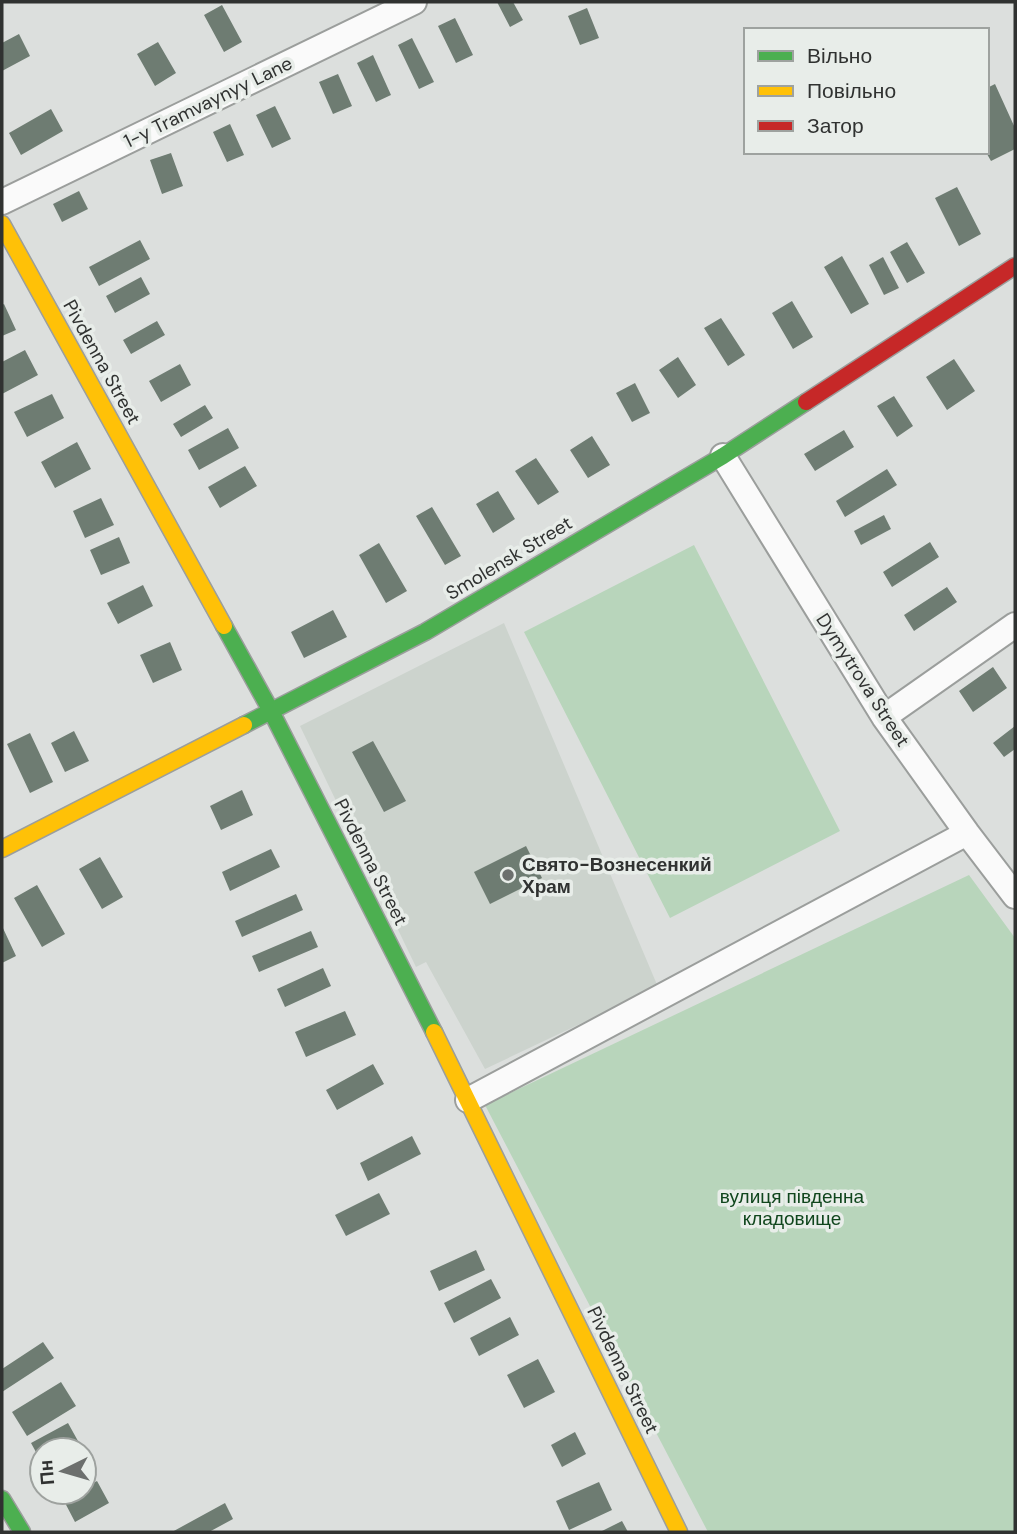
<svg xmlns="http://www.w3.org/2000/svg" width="1017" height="1534" font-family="'DM Sans',sans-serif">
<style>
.built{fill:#ccd3cd}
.green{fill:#b8d5bb}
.building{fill:#6e7c72}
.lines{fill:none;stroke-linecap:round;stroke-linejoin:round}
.street-casing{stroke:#9b9e9c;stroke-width:28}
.fast-casing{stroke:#9b9e9c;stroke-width:19}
.slow-casing{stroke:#9b9e9c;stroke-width:19}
.jam-casing{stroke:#9b9e9c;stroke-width:19}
.street{stroke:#fafafa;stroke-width:24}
.fast{stroke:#4caf50;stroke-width:16}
.slow{stroke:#ffc107;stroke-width:16}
.jam{stroke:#c62828;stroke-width:16}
.poi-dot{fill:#6c6f6d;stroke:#e8ede9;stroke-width:2.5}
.labels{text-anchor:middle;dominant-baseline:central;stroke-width:7;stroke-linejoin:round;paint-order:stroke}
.street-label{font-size:19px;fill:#303231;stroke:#e8ede9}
.poi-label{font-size:19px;font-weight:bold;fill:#303231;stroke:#e8ede9;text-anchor:start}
.park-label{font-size:19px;fill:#10461d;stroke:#e8ede9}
</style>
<rect width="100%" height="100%" fill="#dcdfdd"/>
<!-- built -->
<path class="built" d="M 504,623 L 658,987 L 485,1069 L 426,962 L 416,967 L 300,726 Z"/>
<!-- green -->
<path class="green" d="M 694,545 L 840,831 L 670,918 L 524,632 Z
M 969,875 L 1015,938 L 1015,1532 L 708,1532 L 485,1105 Z"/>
<!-- building -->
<path class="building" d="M 497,2 L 513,2 L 523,20 L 510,27 Z
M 222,5 L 242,42 L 224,52 L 204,15 Z
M 587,8 L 599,38 L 580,45 L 568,16 Z
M 455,18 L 473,55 L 456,63 L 438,26 Z
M 19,34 L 30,56 L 2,71 L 2,43 Z
M 412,38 L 434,82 L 419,89 L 398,45 Z
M 158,42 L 176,73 L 155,86 L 137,54 Z
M 373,55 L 391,95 L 376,102 L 357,63 Z
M 338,74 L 352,106 L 333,114 L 319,82 Z
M 995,84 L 1015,128 L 1015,149 L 991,161 L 987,154 L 987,88 Z
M 275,106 L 291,139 L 272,148 L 256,115 Z
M 51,109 L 63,131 L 21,155 L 9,133 Z
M 230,124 L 244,155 L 227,162 L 213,132 Z
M 171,153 L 183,186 L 162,194 L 150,160 Z
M 957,187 L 981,234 L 959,246 L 935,198 Z
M 79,191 L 88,209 L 62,222 L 53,204 Z
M 140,240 L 150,259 L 99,286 L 89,267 Z
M 907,242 L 925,273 L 907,283 L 890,252 Z
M 842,256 L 869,304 L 851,314 L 824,267 Z
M 883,257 L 899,288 L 884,295 L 869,265 Z
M 141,277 L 150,294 L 115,313 L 106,296 Z
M 792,301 L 813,337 L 793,349 L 772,313 Z
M 4,304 L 16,330 L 2,336 L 2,305 Z
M 721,318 L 745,355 L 728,366 L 704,328 Z
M 157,321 L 165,335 L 131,354 L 123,340 Z
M 25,350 L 38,375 L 2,394 L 2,362 Z
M 678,357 L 696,385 L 678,398 L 659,370 Z
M 954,359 L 975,391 L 947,410 L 926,377 Z
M 180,364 L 191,385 L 161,402 L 149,381 Z
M 635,383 L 650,413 L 632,422 L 616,393 Z
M 52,394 L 64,418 L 27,437 L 14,412 Z
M 894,396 L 913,426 L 897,437 L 877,406 Z
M 205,405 L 213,418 L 181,437 L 173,424 Z
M 228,428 L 239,448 L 199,470 L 188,450 Z
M 844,430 L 854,447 L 815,471 L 804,454 Z
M 592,436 L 610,465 L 588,478 L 570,450 Z
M 77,442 L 91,469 L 55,488 L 41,462 Z
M 536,458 L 559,492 L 538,505 L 515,471 Z
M 245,466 L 257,486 L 220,508 L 208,487 Z
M 887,469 L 897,485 L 845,517 L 836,501 Z
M 498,491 L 515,519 L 493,533 L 476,504 Z
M 101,498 L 114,525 L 85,538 L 73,511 Z
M 432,507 L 461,556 L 445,565 L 416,516 Z
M 884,515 L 891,529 L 861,545 L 854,531 Z
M 119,537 L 130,563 L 101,575 L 90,550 Z
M 930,542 L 939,557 L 892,587 L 883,572 Z
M 379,543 L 407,591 L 386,603 L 359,555 Z
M 143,585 L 153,606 L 118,624 L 107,603 Z
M 947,587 L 957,602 L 914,631 L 904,615 Z
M 333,610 L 347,637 L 304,658 L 291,632 Z
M 170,642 L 182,670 L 153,683 L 140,655 Z
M 993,667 L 1007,688 L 973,712 L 959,691 Z
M 1015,726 L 1015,749 L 1004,757 L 993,743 Z
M 74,731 L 89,761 L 65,772 L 51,743 Z
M 30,733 L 53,782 L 30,793 L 7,744 Z
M 373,741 L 406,801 L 384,812 L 352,752 Z
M 242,790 L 253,815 L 221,830 L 210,806 Z
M 526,846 L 542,878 L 490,904 L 474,872 Z
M 271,849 L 280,867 L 230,891 L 222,872 Z
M 100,857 L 123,897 L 102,909 L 79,869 Z
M 37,885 L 65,934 L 42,947 L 14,898 Z
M 296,894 L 303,910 L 242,937 L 235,921 Z
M 2,926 L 16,956 L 2,963 Z
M 311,931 L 318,947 L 259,972 L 252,956 Z
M 323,968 L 331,986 L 285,1007 L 277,989 Z
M 345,1011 L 356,1035 L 306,1057 L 295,1032 Z
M 373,1064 L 384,1084 L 337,1110 L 326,1090 Z
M 412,1136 L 421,1154 L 368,1181 L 360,1163 Z
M 379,1193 L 390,1214 L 346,1236 L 335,1215 Z
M 476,1250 L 485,1270 L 439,1291 L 430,1271 Z
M 491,1279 L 501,1298 L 454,1323 L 444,1303 Z
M 510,1317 L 519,1335 L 479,1356 L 470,1338 Z
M 43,1342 L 54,1358 L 2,1392 L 2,1369 Z
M 538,1359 L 555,1392 L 524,1408 L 507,1375 Z
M 61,1382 L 76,1406 L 27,1436 L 12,1412 Z
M 68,1423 L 78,1441 L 62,1450 L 42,1450 L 42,1463 L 31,1443 Z
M 575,1432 L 586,1454 L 562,1467 L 551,1445 Z
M 97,1481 L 109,1503 L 75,1522 L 63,1499 L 77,1492 L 84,1492 L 84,1488 Z
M 599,1482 L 612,1510 L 569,1530 L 556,1501 Z
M 225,1503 L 233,1519 L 209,1532 L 172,1532 Z
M 622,1521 L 628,1532 L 600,1532 Z"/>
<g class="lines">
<!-- street casing -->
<g class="street-casing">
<path id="street" d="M 2,202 L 414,2
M 723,456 L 884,717 L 967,833 L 1015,896
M 884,717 L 1015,625
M 468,1100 L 967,833"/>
</g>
<!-- fast casing -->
<g class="fast-casing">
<path id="fast" d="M 224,626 L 271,711 L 434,1032
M 244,725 L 425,632 L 723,456 L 806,402
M 2,1499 L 22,1532"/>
</g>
<!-- slow casing -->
<g class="slow-casing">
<path id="slow" d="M 2,224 L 224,626
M 2,849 L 244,725
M 434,1032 L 679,1532"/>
</g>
<!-- jam casing -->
<g class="jam-casing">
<path id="jam" d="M 806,402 L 1015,266"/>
</g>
<!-- street -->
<use href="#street" class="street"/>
<!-- fast -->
<use href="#fast" class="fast"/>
<!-- slow -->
<use href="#slow" class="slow"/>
<!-- jam -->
<use href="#jam" class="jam"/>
</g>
<!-- markers -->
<circle class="poi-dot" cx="508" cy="875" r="7"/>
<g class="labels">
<!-- street labels -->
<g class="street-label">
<text transform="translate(208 102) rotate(-26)">1-y Tramvaynyy Lane</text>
<text transform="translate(102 362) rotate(61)">Pivdenna Street</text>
<text transform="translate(509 558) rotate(-31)">Smolensk Street</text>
<text transform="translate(863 680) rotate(57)">Dymytrova Street</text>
<text transform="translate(371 862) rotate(63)">Pivdenna Street</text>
<text transform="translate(623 1370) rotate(64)">Pivdenna Street</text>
</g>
<!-- poi labels -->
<g class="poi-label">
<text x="522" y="864">Свято-Вознесенкий<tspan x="522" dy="22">Храм</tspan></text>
</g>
<!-- park labels -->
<g class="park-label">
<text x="792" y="1196">вулиця південна<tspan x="792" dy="22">кладовище</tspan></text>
</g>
</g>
<!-- border -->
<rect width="1017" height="1534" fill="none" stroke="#303231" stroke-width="7"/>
<!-- legend -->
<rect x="744" y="28" width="245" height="126" fill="#e8ede9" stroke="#9ea29f" stroke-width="2"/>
<rect x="758" y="51" width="35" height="10" fill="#4caf50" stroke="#9ea29f" stroke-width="2"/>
<text x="807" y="63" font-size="21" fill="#303231">Вільно</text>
<rect x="758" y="86" width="35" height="10" fill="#ffc107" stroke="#9ea29f" stroke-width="2"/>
<text x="807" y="98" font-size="21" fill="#303231">Повільно</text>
<rect x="758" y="121" width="35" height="10" fill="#c62828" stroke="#9ea29f" stroke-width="2"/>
<text x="807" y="133" font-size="21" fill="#303231">Затор</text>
<!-- north arrow -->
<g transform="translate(63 1471) rotate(265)"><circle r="33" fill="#e8ede9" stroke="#9ea29f" stroke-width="2"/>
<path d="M0-5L12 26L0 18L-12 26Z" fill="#6c6f6d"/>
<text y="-10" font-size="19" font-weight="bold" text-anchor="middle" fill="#303231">Пн</text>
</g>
</svg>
